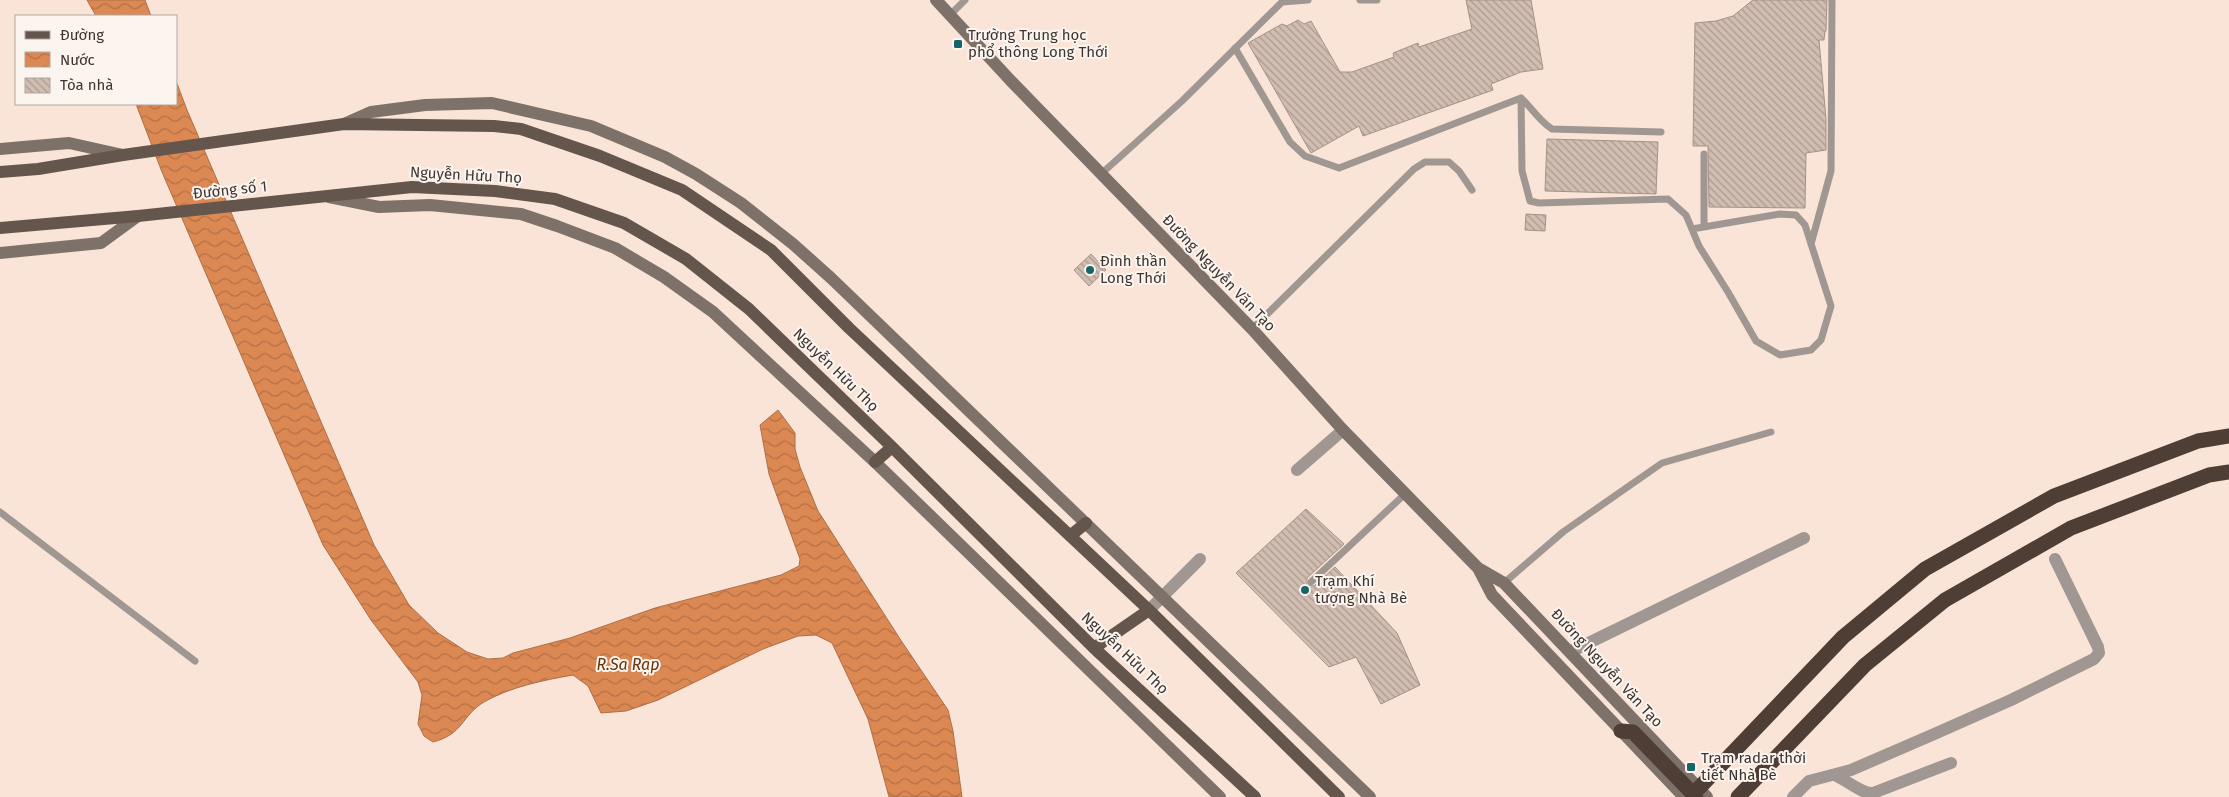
<svg xmlns="http://www.w3.org/2000/svg" width="2229" height="797" font-family="'Fira Sans',sans-serif">
<style>
.water{fill:url(#water-waves);stroke:#ac6f48}
.building{fill:url(#building-back-hatch);stroke:#a59287}
.lines{fill:none;stroke-linecap:round;stroke-linejoin:round}
.service{stroke:#a09792;stroke-width:7}
.minor{stroke:#a09792;stroke-width:12}
.secondary{stroke:#7d7169;stroke-width:12}
.primary{stroke:#64554d;stroke-width:12}
.motorway{stroke:#4f3e35;stroke-width:15}
.poi-dot{fill:#16656a;stroke:#fcf4ef;stroke-width:2}
.labels{text-anchor:middle;dominant-baseline:central;stroke-width:4;stroke-linejoin:round;paint-order:stroke}
.poi-label{font-size:15px;fill:#3d3430;stroke:#fcf4ef;text-anchor:start}
.street-label{font-size:15px;fill:#3d3430;stroke:#fcf4ef}
.water-label{font-size:16px;font-style:italic;fill:#683208;stroke:#fcf4ef}
</style>
<defs>
<pattern id="water-waves" width="16" height="10" patternUnits="userSpaceOnUse" patternTransform="scale(1.25)"><rect width="16" height="10" fill="#dc8853"/><path d="M0 5q4-4 8 0t8 0" fill="none" stroke="#b47045"/></pattern>
<pattern id="building-back-hatch" width="6" height="6" patternUnits="userSpaceOnUse" patternTransform="scale(1.25)"><rect width="6" height="6" fill="#d1bdb1"/><path d="M-1 5l2 2M0 0l6 6M5-1l2 2" fill="none" stroke="#ab9a90"/></pattern>
</defs>
<rect width="100%" height="100%" fill="#f9e4d7"/>
<!-- water -->
<path class="water" d="M 87,0 L 145,0 L 151,16 L 96,16 Z
M 176,81 L 187,110 L 374,545 L 409,605 L 438,633 L 467,652 L 488,659 L 503,658 L 513,653 L 570,638 L 655,608 L 781,575 L 799,566 L 800,559 L 769,474 L 760,425 L 778,410 L 795,433 L 795,449 L 800,467 L 818,511 L 902,642 L 948,710 L 953,731 L 962,797 L 889,797 L 868,719 L 832,643 L 816,635 L 798,636 L 763,649 L 658,700 L 626,711 L 601,713 L 588,686 L 573,675 C 544,680 510,687 484,702 C 461,716 464,734 433,742 L 424,736 L 418,724 L 422,695 L 418,682 L 371,620 L 323,545 L 162,172 L 136,104 L 176,104 Z"/>
<!-- building -->
<path class="building" d="M 1466,0 L 1531,0 L 1543,69 L 1521,72 L 1491,84 L 1493,90 L 1363,136 L 1359,126 L 1311,153 L 1248,43 L 1282,24 L 1287,26 L 1298,20 L 1304,24 L 1311,21 L 1340,72 L 1352,72 L 1394,57 L 1393,53 L 1418,43 L 1419,47 L 1472,29 Z
M 1753,0 L 1827,0 L 1826,31 L 1825,31 L 1824,40 L 1819,40 L 1826,119 L 1826,150 L 1806,153 L 1805,208 L 1709,207 L 1708,146 L 1693,146 L 1695,23 L 1716,21 L 1733,16 Z
M 1547,139 L 1658,142 L 1656,194 L 1545,191 Z
M 1526,214 L 1546,215 L 1545,231 L 1525,230 Z
M 1091,254 L 1106,270 L 1089,286 L 1074,270 Z
M 1306,509 L 1344,544 L 1307,578 L 1307,585 L 1314,586 L 1335,567 L 1397,633 L 1420,685 L 1381,704 L 1356,657 L 1329,667 L 1236,573 Z"/>
<g class="lines">
<!-- service -->
<path class="service" d="M 1360,0 L 1377,0
M 950,15 L 965,0
M 1235,48 L 1290,142 L 1305,156 L 1339,168 L 1521,98 C 1532,108 1539,121 1552,129 L 1661,132
M 1521,98 L 1522,171 L 1530,201 L 1539,203 L 1668,199 L 1686,215 L 1699,246 L 1728,292 L 1756,341 L 1780,355 L 1811,350 L 1821,340 L 1831,306 L 1805,225 L 1796,215 L 1780,214 L 1692,229
M 1101,174 L 1182,101 L 1282,2 L 1308,0
M 1704,227 L 1704,154
M 1811,244 L 1831,171 L 1832,0
M 1252,329 L 1414,169 L 1425,162 L 1449,162 L 1459,171 L 1472,190
M 0,512 L 195,661
M 1311,582 L 1406,493
M 1504,583 L 1563,532 L 1662,463 L 1771,432"/>
<!-- minor -->
<path class="minor" d="M 1297,470 L 1343,430
M 1149,610 L 1200,559
M 1570,652 L 1804,538
M 1835,775 C 1846,780 1862,794 1873,793 L 1951,763
M 1793,797 L 1809,781 L 1851,770 L 1932,735 L 2011,700 L 2094,659 L 2099,653 L 2098,647 L 2055,559"/>
<!-- secondary -->
<path class="secondary" d="M 936,0 L 1011,81 L 1252,329 L 1343,430 L 1478,568 L 1492,595 L 1684,797
M 344,124 L 371,112 L 425,105 L 492,103 L 591,126 L 665,157 L 696,174 L 741,203 L 793,244 L 831,278 L 1370,797
M 0,149 L 69,143 L 123,155
M 329,197 L 379,207 L 430,205 L 521,214 L 557,226 L 615,248 L 664,277 L 713,312 L 875,462 L 1220,797
M 0,253 L 101,243 L 138,216
M 1478,568 L 1504,583 L 1707,797"/>
<!-- primary -->
<path class="primary" d="M 0,172 L 38,169 L 123,155 L 344,124 L 494,126 L 521,129 L 600,156 L 682,190 L 771,250 L 849,328 L 1149,610 L 1339,797
M 0,228 L 138,216 L 412,187 L 495,191 L 555,199 L 624,223 L 686,259 L 749,309 L 892,447 L 1094,648 L 1255,797
M 875,462 L 892,447
M 1070,536 L 1086,523
M 1094,648 L 1149,610"/>
<!-- motorway -->
<path class="motorway" d="M 1621,731 L 1633,732 L 1696,797
M 1699,788 L 1843,637 L 1925,569 L 2054,496 L 2198,441 L 2229,436
M 1738,797 L 1865,665 L 1945,600 L 2071,528 L 2209,475 L 2229,472"/>
</g>
<!-- markers -->
<g class="poi-dot">
<rect x="953" y="39" width="10" height="10" rx="2.5"/>
<circle cx="1090" cy="270" r="5"/>
<circle cx="1305" cy="590" r="5"/>
<rect x="1686" y="762" width="10" height="10" rx="2.5"/>
</g>
<g class="labels">
<!-- poi labels -->
<g class="poi-label">
<text x="968" y="35">Trường Trung học<tspan x="968" dy="17">phổ thông Long Thới</tspan></text>
<text x="1100" y="261">Đình thần<tspan x="1100" dy="17">Long Thới</tspan></text>
<text x="1315" y="581">Trạm Khí<tspan x="1315" dy="17">tượng Nhà Bè</tspan></text>
<text x="1701" y="758">Trạm radar thời<tspan x="1701" dy="17">tiết Nhà Bè</tspan></text>
</g>
<!-- street labels -->
<g class="street-label">
<text transform="translate(466 175) rotate(3)">Nguyễn Hữu Thọ</text>
<text transform="translate(230 190) rotate(-6)">Đường số 1</text>
<text transform="translate(1219 273) rotate(46)">Đường Nguyễn Văn Tạo</text>
<text transform="translate(836 370) rotate(44)">Nguyễn Hữu Thọ</text>
<text transform="translate(1125 653) rotate(43)">Nguyễn Hữu Thọ</text>
<text transform="translate(1607 668) rotate(47)">Đường Nguyễn Văn Tạo</text>
</g>
<!-- water labels -->
<g class="water-label">
<text x="628" y="664">R.Sa Rạp</text>
</g>
</g>
<!-- legend -->
<rect x="15" y="15" width="162" height="90" fill="#fcf4ef" stroke="#b0a7a3"/>
<rect x="25" y="31" width="25" height="8" fill="#64554d" stroke="#b0a7a3"/>
<text x="60" y="40" font-size="15" fill="#3d3430">Đường</text>
<rect x="25" y="52" width="25" height="15" fill="url(#water-waves)" stroke="#b0a7a3"/>
<text x="60" y="65" font-size="15" fill="#3d3430">Nước</text>
<rect x="25" y="78" width="25" height="15" fill="url(#building-back-hatch)" stroke="#b0a7a3"/>
<text x="60" y="90" font-size="15" fill="#3d3430">Tòa nhà</text>
</svg>
